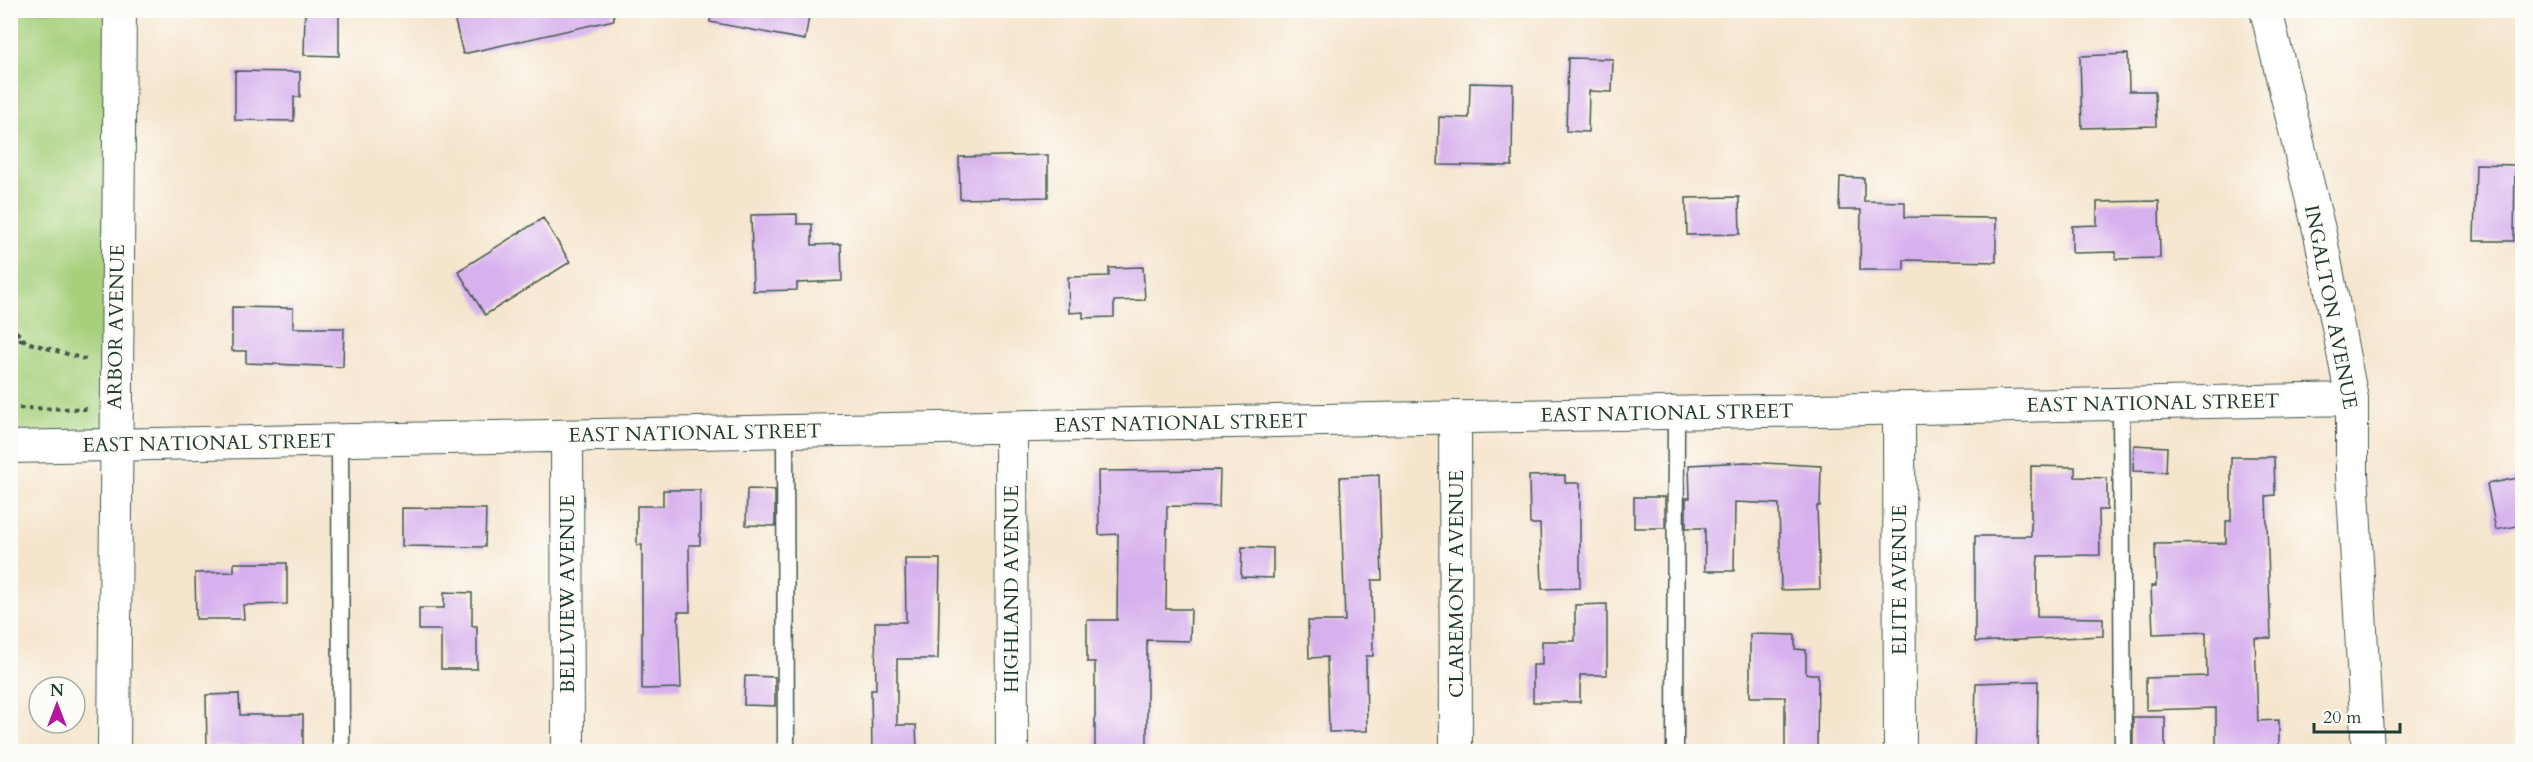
<svg xmlns="http://www.w3.org/2000/svg" width="2533" height="762" font-family="Cardo,serif">
<style>
.green{fill:#a6d07c;stroke:#628658;stroke-width:1.5}
.building{fill:#d7b1ee}
.lines{fill:none;stroke-linecap:round;stroke-linejoin:round}
.lane-casing{stroke:#3f564b;stroke-width:19}
.street-casing{stroke:#3f564b;stroke-width:34}
.path{stroke:#3f564b;stroke-width:4;stroke-dasharray:4.5 4.5;stroke-linecap:butt}
.lane{stroke:#fff;stroke-width:16}
.street{stroke:#fff;stroke-width:32}
.labels{text-anchor:middle;dominant-baseline:central;stroke-width:6;stroke-linejoin:round;paint-order:stroke}
.street-label{font-size:20px;fill:#1f3d34;stroke:#fdfcf7}
</style>
<rect width="100%" height="100%" fill="#fdfcf7"/>
<filter id="ink" filterUnits="userSpaceOnUse"><feTurbulence type="fractalNoise" baseFrequency=".0167" numOctaves="2"/><feDisplacementMap in="SourceGraphic" scale="12" xChannelSelector="R" yChannelSelector="G"/><feConvolveMatrix kernelMatrix="1 2 1 2 8 2 1 2 1" color-interpolation-filters="sRGB"/></filter>
<filter id="wash" filterUnits="userSpaceOnUse"><feTurbulence type="fractalNoise" baseFrequency=".008" numOctaves="4" result="noise"/><feDisplacementMap in="SourceGraphic" scale="24" xChannelSelector="R" yChannelSelector="G"/><feGaussianBlur stdDeviation="1.35" result="paint"/><feColorMatrix in="noise" values="0 0 0 0 0 0 0 0 0 0 0 0 0 0 0 0 0 1.4 0 .05"/><feComposite in="paint" operator="in"/></filter>
<g filter="url(#wash)">
<rect width="100%" height="100%" fill="#f5e5cd"/>
<!-- green -->
<path class="green" d="M 10,11 L 115,11 L 114,445 L 11,447 Z"/>
<g id="blocks">
<!-- building -->
<path class="building" d="M 482,10 L 613,10 L 614,20 L 463,54 L 454,17 Z
M 711,10 L 810,10 L 805,40 L 710,22 Z
M 305,13 L 339,14 L 339,56 L 304,55 Z
M 2128,54 L 2129,91 L 2155,91 L 2156,126 L 2082,128 L 2080,56 Z
M 1568,58 L 1613,59 L 1612,92 L 1589,91 L 1588,132 L 1566,131 Z
M 235,71 L 300,72 L 300,97 L 294,97 L 294,121 L 235,120 Z
M 1470,83 L 1513,84 L 1512,166 L 1438,165 L 1439,117 L 1469,118 Z
M 1048,155 L 1048,197 L 960,199 L 959,157 Z
M 2476,164 L 2515,165 L 2514,241 L 2474,241 Z
M 1840,177 L 1864,178 L 1864,201 L 1905,202 L 1905,217 L 1996,218 L 1996,262 L 1904,260 L 1904,270 L 1860,270 L 1861,210 L 1839,210 Z
M 1739,197 L 1740,234 L 1687,235 L 1686,198 Z
M 2159,201 L 2160,258 L 2116,259 L 2116,252 L 2072,253 L 2072,226 L 2097,225 L 2097,202 Z
M 797,214 L 797,224 L 812,224 L 812,245 L 841,244 L 842,281 L 797,283 L 797,290 L 753,291 L 751,215 Z
M 543,218 L 570,262 L 485,315 L 458,271 Z
M 1143,267 L 1145,300 L 1114,301 L 1114,317 L 1083,318 L 1083,312 L 1069,313 L 1068,277 L 1109,276 L 1109,268 Z
M 232,307 L 293,308 L 293,328 L 344,328 L 343,367 L 246,363 L 246,351 L 232,351 Z
M 2134,445 L 2167,447 L 2166,472 L 2133,471 Z
M 2231,457 L 2274,457 L 2275,495 L 2266,496 L 2271,638 L 2255,638 L 2258,721 L 2279,720 L 2279,752 L 2216,752 L 2216,708 L 2146,710 L 2146,678 L 2207,676 L 2206,632 L 2153,634 L 2151,586 L 2156,586 L 2155,544 L 2226,543 L 2226,521 L 2231,521 Z
M 1745,462 L 1821,466 L 1820,506 L 1817,506 L 1820,589 L 1781,590 L 1779,504 L 1735,502 L 1734,571 L 1705,571 L 1705,528 L 1686,528 L 1686,498 L 1690,498 L 1689,465 Z
M 2031,466 L 2075,467 L 2075,477 L 2107,478 L 2107,510 L 2099,510 L 2100,555 L 2038,556 L 2037,573 L 2037,617 L 2103,618 L 2103,636 L 1975,642 L 1975,536 L 2031,536 Z
M 1220,470 L 1219,507 L 1167,506 L 1166,609 L 1191,609 L 1190,641 L 1147,640 L 1147,752 L 1095,752 L 1095,662 L 1087,662 L 1087,620 L 1117,620 L 1118,534 L 1099,535 L 1098,471 Z
M 1379,475 L 1382,580 L 1372,580 L 1373,656 L 1366,656 L 1367,731 L 1329,732 L 1327,657 L 1309,658 L 1308,621 L 1345,621 L 1340,477 Z
M 1565,475 L 1565,483 L 1580,483 L 1580,588 L 1542,589 L 1540,524 L 1530,524 L 1529,476 Z
M 2523,477 L 2523,525 L 2496,530 L 2487,484 Z
M 747,489 L 775,490 L 775,526 L 746,525 Z
M 663,490 L 700,490 L 700,545 L 689,545 L 690,612 L 678,612 L 681,688 L 642,689 L 642,545 L 637,545 L 637,506 L 663,506 Z
M 1634,497 L 1665,497 L 1665,528 L 1634,528 Z
M 402,508 L 486,509 L 485,547 L 402,546 Z
M 1242,547 L 1273,548 L 1273,578 L 1241,577 Z
M 905,559 L 940,559 L 938,659 L 897,659 L 897,725 L 916,725 L 917,752 L 872,752 L 871,690 L 876,690 L 875,622 L 906,622 Z
M 234,563 L 287,563 L 287,604 L 243,605 L 244,619 L 196,619 L 195,573 L 234,572 Z
M 444,592 L 472,593 L 472,626 L 477,626 L 477,669 L 441,669 L 441,630 L 419,630 L 419,608 L 444,608 Z
M 1607,604 L 1607,675 L 1580,675 L 1580,702 L 1533,702 L 1533,665 L 1542,665 L 1542,641 L 1575,641 L 1575,605 Z
M 1750,634 L 1795,635 L 1795,649 L 1806,650 L 1806,674 L 1818,674 L 1817,752 L 1785,752 L 1785,697 L 1750,697 Z
M 745,676 L 775,677 L 775,706 L 744,705 Z
M 2038,681 L 2037,752 L 1974,752 L 1976,683 Z
M 239,694 L 240,715 L 303,715 L 303,750 L 269,750 L 269,745 L 207,747 L 206,695 Z
M 2133,717 L 2165,717 L 2165,752 L 2133,752 Z"/>
</g>
</g>
<g filter="url(#ink)">
<use href="#blocks" fill-opacity="0" stroke="#3f564b" stroke-width="1.5"/>
<g class="lines">
<!-- lane casing -->
<g class="lane-casing">
<path id="lane" d="M 2121,404 L 2123,752
M 785,431 L 786,752
M 340,440 L 341,752
M 1675,752 L 1676,413"/>
</g>
<!-- street casing -->
<g class="street-casing">
<path id="street" d="M 2266,10 L 2320,234 L 2352,399 L 2352,474 L 2368,752
M 1899,408 L 1900,752
M 1455,417 L 1456,752
M 1011,427 L 1012,752
M 567,436 L 568,752
M 10,447 L 2352,399
M 114,752 L 120,10"/>
</g>
<!-- path -->
<path class="path" d="M 10,325 L 26,342 L 88,360
M 10,336 L 24,341
M 10,408 L 88,409"/>
<!-- lane -->
<use href="#lane" class="lane"/>
<!-- street -->
<use href="#street" class="street"/>
</g>
</g>
<g class="labels">
<!-- street labels -->
<g class="street-label">
<text transform="translate(2331 307) rotate(79)">INGALTON AVENUE</text>
<text transform="translate(116 327) rotate(-89)">ARBOR AVENUE</text>
<text transform="translate(2153 403) rotate(-1)">EAST NATIONAL STREET</text>
<text transform="translate(1667 413) rotate(-1)">EAST NATIONAL STREET</text>
<text transform="translate(1181 423) rotate(-1)">EAST NATIONAL STREET</text>
<text transform="translate(695 433) rotate(-1)">EAST NATIONAL STREET</text>
<text transform="translate(209 443) rotate(-1)">EAST NATIONAL STREET</text>
<text transform="translate(1899 580) rotate(-90)">ELITE AVENUE</text>
<text transform="translate(1456 584) rotate(-90)">CLAREMONT AVENUE</text>
<text transform="translate(1011 589) rotate(-90)">HIGHLAND AVENUE</text>
<text transform="translate(567 594) rotate(-90)">BELLVIEW AVENUE</text>
</g>
</g>
<!-- margin -->
<rect width="2533" height="762" fill="none" stroke="#fdfcf7" stroke-width="36"/>
<!-- north arrow -->
<g transform="translate(57 705)"><circle r="28" fill="#fdfcf7" stroke="#a4b0a9" stroke-width="1.5"/>
<path d="M0-4.5L10 22L0 15L-10 22Z" fill="#b5179e"/>
<text y="-9" font-size="16" font-weight="bold" text-anchor="middle" fill="#1f3d34">N</text>
</g>
<!-- scale -->
<path d="M2314 723v9h86v-9" fill="none" stroke="#1f3d34" stroke-width="3"/>
<text x="2323" y="723" font-size="18" fill="#1f3d34" stroke="#fdfcf7" stroke-width="4.5" paint-order="stroke">20 m</text>
</svg>
